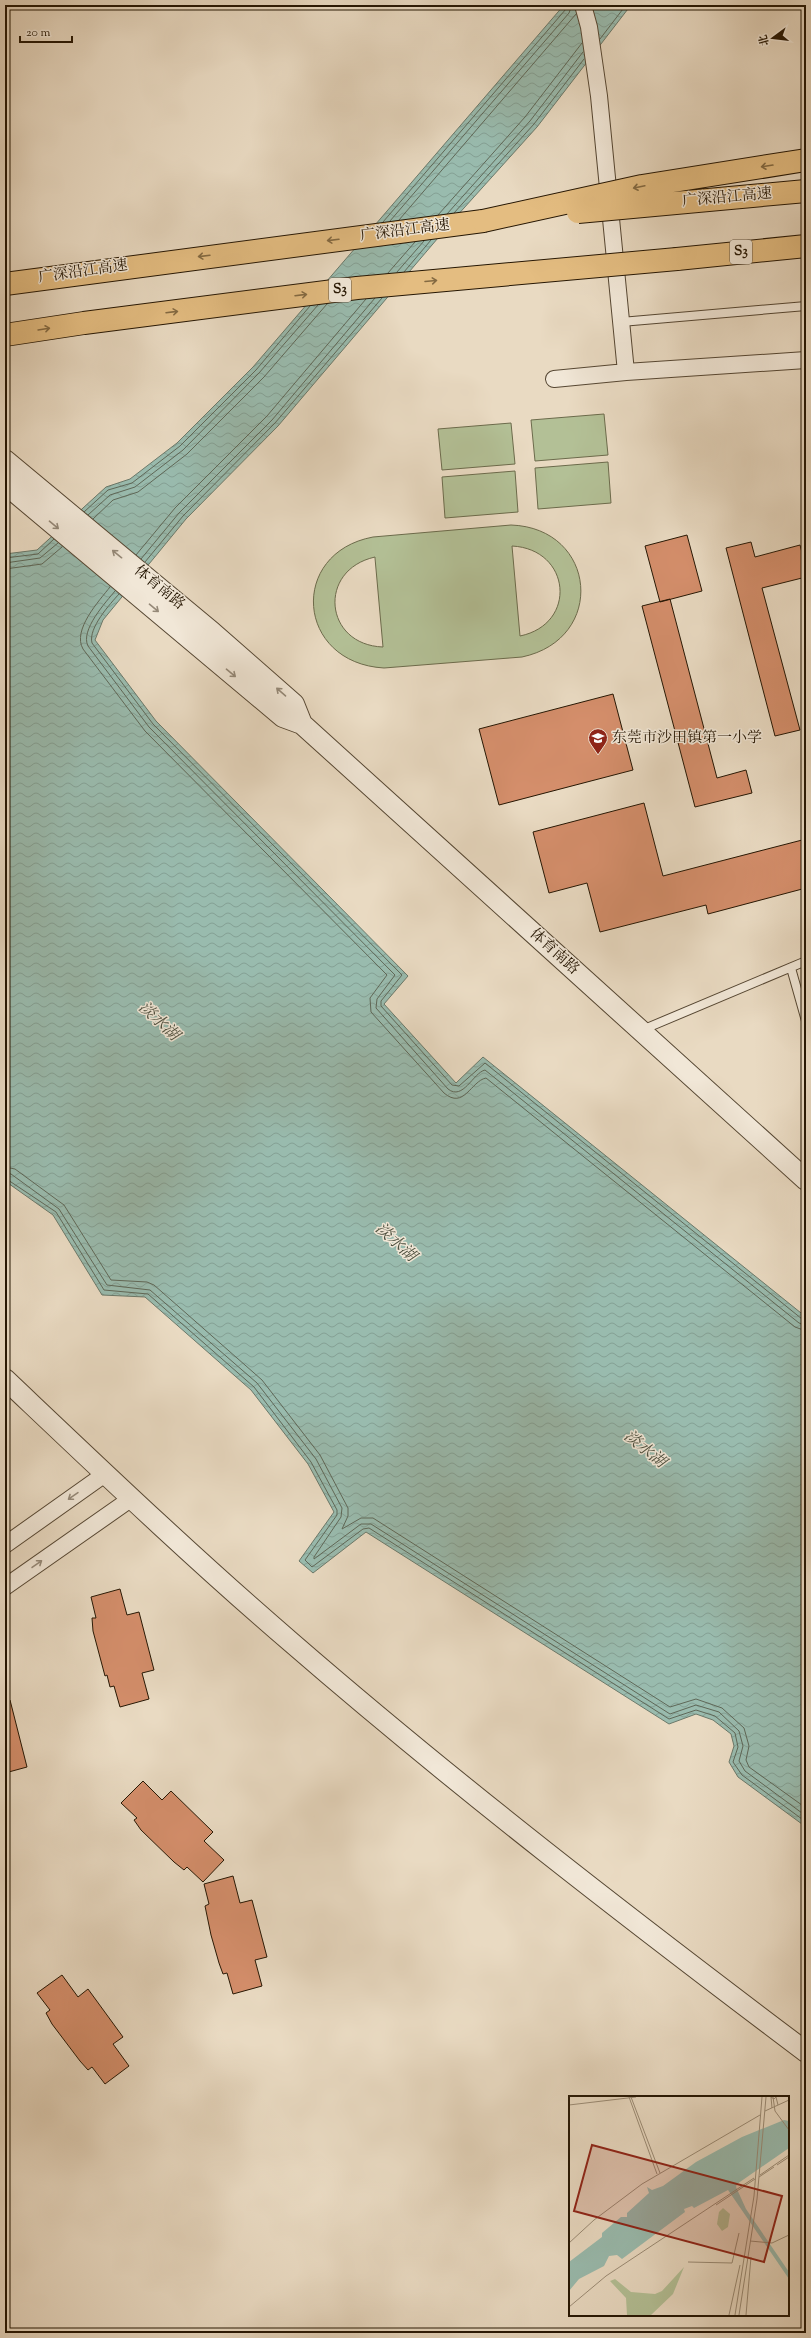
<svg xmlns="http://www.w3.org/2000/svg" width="811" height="2338" font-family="'Sorts Mill Goudy','Noto Serif SC',serif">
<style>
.pitch{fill:#b3c096;stroke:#6c6b4c;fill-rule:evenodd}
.water{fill:url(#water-waves);stroke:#6b796a}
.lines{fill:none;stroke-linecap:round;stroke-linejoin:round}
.shore{stroke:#5f6858;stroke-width:1}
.building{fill:#d48e6b;stroke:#251603}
.service-casing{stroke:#564733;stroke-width:10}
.minor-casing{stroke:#564733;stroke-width:18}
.tertiary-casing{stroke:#564733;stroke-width:22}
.motorway-casing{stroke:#251603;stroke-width:24}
.service{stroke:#f1e7d7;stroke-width:8}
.minor{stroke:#f1e7d7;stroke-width:16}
.tertiary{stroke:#f1e7d7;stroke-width:20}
.motorway{stroke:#e4bd81;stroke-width:22}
.motorway-bridge-casing{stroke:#251603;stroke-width:24;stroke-linecap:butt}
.motorway-bridge{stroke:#e4bd81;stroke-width:22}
.oneway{stroke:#846a42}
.oneway2{stroke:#958978}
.labels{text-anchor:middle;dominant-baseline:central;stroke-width:3;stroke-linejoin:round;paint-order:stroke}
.shield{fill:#f1e7d7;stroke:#625543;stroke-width:1}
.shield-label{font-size:14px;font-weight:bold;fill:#251603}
.street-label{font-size:15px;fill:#251603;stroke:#f1e7d7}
.poi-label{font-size:15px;fill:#251603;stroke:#f1e7d7;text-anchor:start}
.water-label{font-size:16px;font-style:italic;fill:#4e503f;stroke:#f1e7d7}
.inset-road{fill:none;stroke:#9b8c76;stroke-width:1}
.view{fill:#8f2418;fill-opacity:0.15;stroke:#8f2418;stroke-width:2}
.inset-edge{fill:none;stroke:#251603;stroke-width:2}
</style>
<defs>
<pattern id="water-waves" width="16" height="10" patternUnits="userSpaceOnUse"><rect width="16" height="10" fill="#99bbae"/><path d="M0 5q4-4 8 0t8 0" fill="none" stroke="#84a094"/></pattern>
</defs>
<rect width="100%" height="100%" fill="#e9dac2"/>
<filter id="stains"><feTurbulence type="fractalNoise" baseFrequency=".005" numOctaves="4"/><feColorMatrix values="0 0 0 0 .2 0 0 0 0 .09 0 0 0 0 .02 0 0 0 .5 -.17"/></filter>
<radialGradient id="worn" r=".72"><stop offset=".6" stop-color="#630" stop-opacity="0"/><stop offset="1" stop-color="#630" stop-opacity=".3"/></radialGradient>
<!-- pitch -->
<path class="pitch" d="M 604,414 L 608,455 L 535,461 L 531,420 Z
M 511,423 L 515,464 L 442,470 L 438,429 Z
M 608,462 L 611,503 L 538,509 L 535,468 Z
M 515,471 L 518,512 L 445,518 L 442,477 Z
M 511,525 C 597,528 607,639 522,657 L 384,668 C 296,663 288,553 373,537 ZM 512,546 C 571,549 578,624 520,636 ZM 375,557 L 375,558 L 383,647 C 324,645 317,570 375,557 Z"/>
<!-- water -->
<path class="water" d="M 564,5 L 631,5 L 537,127 L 455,218 L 278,426 L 186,519 L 103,620 L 95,640 L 156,721 L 408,976 L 384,1004 L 456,1083 L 483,1057 L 806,1317 L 806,1827 L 738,1777 L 729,1762 L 734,1746 L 731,1734 L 713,1720 L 696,1714 L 669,1724 L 366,1532 L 313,1573 L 299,1561 L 334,1512 L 308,1464 L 251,1390 L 145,1297 L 102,1295 L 53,1215 L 5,1181 L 5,554 L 37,550 L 106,487 L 130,479 L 177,443 L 253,367 Z"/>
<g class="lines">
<!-- shore -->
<path class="shore" d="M 600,39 L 626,5
M 454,213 L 534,124 L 584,59
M 447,214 L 530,121 L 583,52
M 438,215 L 525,117 L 582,43
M 399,220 L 576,14
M 390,221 L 569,13 L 572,5
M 383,222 L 566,9 L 567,5
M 397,272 L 424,241
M 404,272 L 431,240
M 388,273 L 415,242
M 84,512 L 108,490 L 132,483 L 180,446 L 256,370 L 310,306
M 88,515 L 110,495 L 135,487 L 183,450 L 259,373 L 318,305
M 93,519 L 113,500 L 138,492 L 187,454 L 264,377 L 327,304
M 136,555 L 175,508 L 267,416 L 366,299
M 5,558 L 38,554 L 54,539
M 141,559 L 179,513 L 272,420 L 375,298
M 145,562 L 183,516 L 275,423 L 382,298
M 5,563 L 40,558 L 58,543
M 5,569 L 42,564 L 62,547
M 110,587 C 99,601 72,630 83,649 L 145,731 L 387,975 L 370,998 L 371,1012 L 444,1093 C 464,1110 471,1081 486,1078 L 795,1327 L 806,1331
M 115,591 C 106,602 80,630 88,646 L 149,727 L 395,975 L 377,999 L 376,1008 L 448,1089 C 463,1101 473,1073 485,1070 L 799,1323 L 806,1325
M 119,594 C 110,604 88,628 92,643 L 153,724 L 402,975 L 381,1001 L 381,1006 L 452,1085 L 459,1086 L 485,1063 L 802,1319 L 806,1320
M 5,1167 L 15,1169 L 64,1205 L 111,1280 L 147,1282 L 154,1285 L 262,1380 L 320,1455 L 348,1508 L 348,1516 L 342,1529 L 361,1518 L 373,1518 L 670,1707 L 696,1699 L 722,1708 L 744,1728 L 749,1746 L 746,1760 L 749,1767 L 806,1808
M 5,1173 L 11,1174 L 59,1209 L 107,1285 L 150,1290 L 257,1383 L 316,1459 L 342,1508 L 341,1517 L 314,1557 L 314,1559 L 361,1524 L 371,1524 L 670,1714 L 696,1705 L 719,1712 L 739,1731 L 743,1746 L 739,1761 L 745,1771 L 806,1816
M 5,1178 L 56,1212 L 104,1290 L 148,1294 L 254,1387 L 311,1462 L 337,1510 L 337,1515 L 305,1560 L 312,1567 L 363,1529 L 369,1528 L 669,1719 L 696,1710 L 715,1716 L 735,1733 L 738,1747 L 733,1762 L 742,1775 L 806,1822"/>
</g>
<!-- building -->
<path class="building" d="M 687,535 L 702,591 L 660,602 L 645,546 Z
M 751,542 L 755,557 L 800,545 L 806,568 L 806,577 L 762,588 L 800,730 L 775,736 L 726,548 Z
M 670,599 L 717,778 L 746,770 L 752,793 L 695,807 L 642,606 Z
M 613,694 L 633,770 L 499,805 L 479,729 Z
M 644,803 L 663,876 L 806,839 L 806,888 L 708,914 L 706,905 L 600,932 L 587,883 L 549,893 L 533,832 Z
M 120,1589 L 127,1615 L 139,1612 L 154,1670 L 142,1673 L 149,1699 L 120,1707 L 114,1686 L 110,1687 L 107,1675 L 105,1676 L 93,1631 L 92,1618 L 96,1618 L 91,1597 Z
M 10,1700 L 27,1767 L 5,1773 L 5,1701 Z
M 143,1781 L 162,1800 L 171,1791 L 213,1832 L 204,1841 L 224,1860 L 203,1882 L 187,1867 L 184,1870 L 174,1862 L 141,1830 L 134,1820 L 137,1818 L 121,1803 Z
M 233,1876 L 240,1903 L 252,1900 L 267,1957 L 255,1960 L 262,1986 L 233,1994 L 227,1973 L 223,1974 L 219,1963 L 211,1935 L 205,1906 L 209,1904 L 204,1884 Z
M 62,1975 L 78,1997 L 88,1989 L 123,2037 L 113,2044 L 129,2066 L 105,2084 L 92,2067 L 88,2070 L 80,2061 L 52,2024 L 46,2013 L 50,2010 L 37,1993 Z"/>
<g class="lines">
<!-- service casing -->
<g class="service-casing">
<path id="service" d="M 621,322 L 806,306
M 791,968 L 806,1021
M 642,1030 L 806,961"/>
</g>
<!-- minor casing -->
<g class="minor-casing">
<path id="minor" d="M 583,5 L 589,27 L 599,96 L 626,372
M 554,379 L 626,372 L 806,360
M 5,1545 L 105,1474
M 5,1587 L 132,1498"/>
</g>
<!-- tertiary casing -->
<g class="tertiary-casing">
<path id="tertiary" d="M 5,460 L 212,632 L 294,704 L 302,724
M 5,484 L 283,717 L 302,724 L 806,1180
M 5,1379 C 99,1468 193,1558 292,1643 C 457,1786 631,1920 806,2052"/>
</g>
<!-- motorway casing -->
<g class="motorway-casing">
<path id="motorway" d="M 677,259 L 806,246
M 5,284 L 483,221"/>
</g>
<!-- service -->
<use href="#service" class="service"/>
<!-- minor -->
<use href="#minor" class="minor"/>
<!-- tertiary -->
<use href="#tertiary" class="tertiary"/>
<!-- motorway -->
<use href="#motorway" class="motorway"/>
<!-- motorway-bridge casing -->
<g class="motorway-bridge-casing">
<path id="motorway-bridge" d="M 578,212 L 806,191
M 483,221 L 642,186 L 806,160
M 5,335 L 84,323 L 357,288 L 677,259"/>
</g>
<!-- motorway-bridge -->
<use href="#motorway-bridge" class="motorway-bridge"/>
</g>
<!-- one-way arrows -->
<defs><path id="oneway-shaft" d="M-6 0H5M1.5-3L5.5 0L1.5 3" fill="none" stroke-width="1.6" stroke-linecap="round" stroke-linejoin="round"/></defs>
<g class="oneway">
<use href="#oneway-shaft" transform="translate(767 166) rotate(171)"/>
<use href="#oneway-shaft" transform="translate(639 187) rotate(168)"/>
<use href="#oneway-shaft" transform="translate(333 240) rotate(173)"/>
<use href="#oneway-shaft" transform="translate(204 256) rotate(173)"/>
<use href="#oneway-shaft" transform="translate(431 281) rotate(-5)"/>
<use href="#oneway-shaft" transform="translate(301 295) rotate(-7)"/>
<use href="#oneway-shaft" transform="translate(172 312) rotate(-7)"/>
<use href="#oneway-shaft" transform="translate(44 329) rotate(-9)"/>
</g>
<g class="oneway2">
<use href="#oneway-shaft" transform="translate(54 525) rotate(40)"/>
<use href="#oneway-shaft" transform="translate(117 554) rotate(-141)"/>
<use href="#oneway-shaft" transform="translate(154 608) rotate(40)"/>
<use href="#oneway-shaft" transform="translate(231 673) rotate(40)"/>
<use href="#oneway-shaft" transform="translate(281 692) rotate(-139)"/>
<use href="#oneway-shaft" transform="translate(73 1496) rotate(145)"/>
<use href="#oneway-shaft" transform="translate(37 1564) rotate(-35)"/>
</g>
<!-- icons -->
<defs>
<g id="school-pin" transform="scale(1)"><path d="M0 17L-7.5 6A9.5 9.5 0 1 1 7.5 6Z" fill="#8f2418" stroke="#f1e7d7"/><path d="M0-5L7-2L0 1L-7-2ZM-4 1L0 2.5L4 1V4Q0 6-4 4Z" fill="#fff"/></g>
</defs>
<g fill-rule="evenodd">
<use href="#school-pin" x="598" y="738"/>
</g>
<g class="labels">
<!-- shield labels -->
<g class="shield">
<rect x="730" y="240" width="22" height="24" rx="3"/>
<rect x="329" y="278" width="22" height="24" rx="3"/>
</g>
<g class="shield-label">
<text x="741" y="252">S3</text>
<text x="340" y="290">S3</text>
</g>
<!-- street labels -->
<g class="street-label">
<text transform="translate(727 198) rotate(-5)">广深沿江高速</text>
<text transform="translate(405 231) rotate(-7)">广深沿江高速</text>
<text transform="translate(83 272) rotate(-8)">广深沿江高速</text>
<text transform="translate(159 588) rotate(39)">体育南路</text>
<text transform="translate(554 952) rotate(42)">体育南路</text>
</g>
<!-- poi labels -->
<g class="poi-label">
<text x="612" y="738">东莞市沙田镇第一小学</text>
</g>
<!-- water labels -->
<g class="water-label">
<text transform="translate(158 1022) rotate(43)">淡水湖</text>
<text transform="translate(395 1243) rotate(42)">淡水湖</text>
<text transform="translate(644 1450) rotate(39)">淡水湖</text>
</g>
</g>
<!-- overview -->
<g transform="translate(569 2096)">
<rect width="220" height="220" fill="#e9dac2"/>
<path d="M 115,171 L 104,198 L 82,219 L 58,219 L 57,202 L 41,185 L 46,183 L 62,196 L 86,198 L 93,195 Z" fill="#b3c096"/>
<path d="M 154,112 L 161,118 L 159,131 L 153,135 L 148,128 L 150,116 Z" fill="#b3c096"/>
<path d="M 215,24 L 220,25 L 220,52 L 168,88 L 167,91 L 177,113 L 220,176 L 220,183 L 159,94 L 125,112 L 123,110 L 115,113 L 116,116 L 53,163 L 48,159 L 40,160 L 35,170 L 10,183 L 0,195 L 0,166 L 33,141 L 33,137 L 52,121 L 58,121 L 58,117 L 80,97 L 78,91 L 83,94 L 94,90 L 127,66 L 173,41 Z" fill="#99bbae"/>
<path class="inset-road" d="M 60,1 L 88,78M 62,1 L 91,77M 204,1 L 206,15 L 220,34M 0,9 L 67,1M 203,12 L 202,1 L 205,3 L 207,1 L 209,9M 196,15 L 220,4M 208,69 L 220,61M 191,79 L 220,59M 190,81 L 205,71M 147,109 L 186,83M 181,145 L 203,147 L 220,139M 0,147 L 25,124 L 73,88 L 191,19M 119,166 L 163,167 L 170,137M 0,211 L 37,180 L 185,82M 160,219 L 171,169M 166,219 L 185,100 L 193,1M 170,219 L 188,103 L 197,1M 177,219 L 182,161"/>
<path class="view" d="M 23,49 L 213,100 L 195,166 L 5,115 Z"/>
<rect width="220" height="220" class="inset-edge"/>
</g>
<!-- margin -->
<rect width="811" height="2338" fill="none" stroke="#e9dac2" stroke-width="20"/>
<rect x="6" y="6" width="799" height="2326" fill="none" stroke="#251603" stroke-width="2"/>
<rect x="10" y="10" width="791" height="2318" fill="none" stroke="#251603"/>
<!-- north arrow -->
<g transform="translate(773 38) rotate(255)" stroke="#f1e7d7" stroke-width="3" paint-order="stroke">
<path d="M0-3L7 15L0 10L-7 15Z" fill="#251603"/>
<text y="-6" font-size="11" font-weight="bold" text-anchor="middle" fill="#251603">北</text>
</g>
<!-- scale -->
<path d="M20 36v6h52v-6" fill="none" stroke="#251603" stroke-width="2"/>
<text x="26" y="36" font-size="12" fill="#251603" stroke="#f1e7d7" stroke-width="3" paint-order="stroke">20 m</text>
<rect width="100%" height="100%" filter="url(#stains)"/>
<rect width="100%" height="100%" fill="url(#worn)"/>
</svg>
